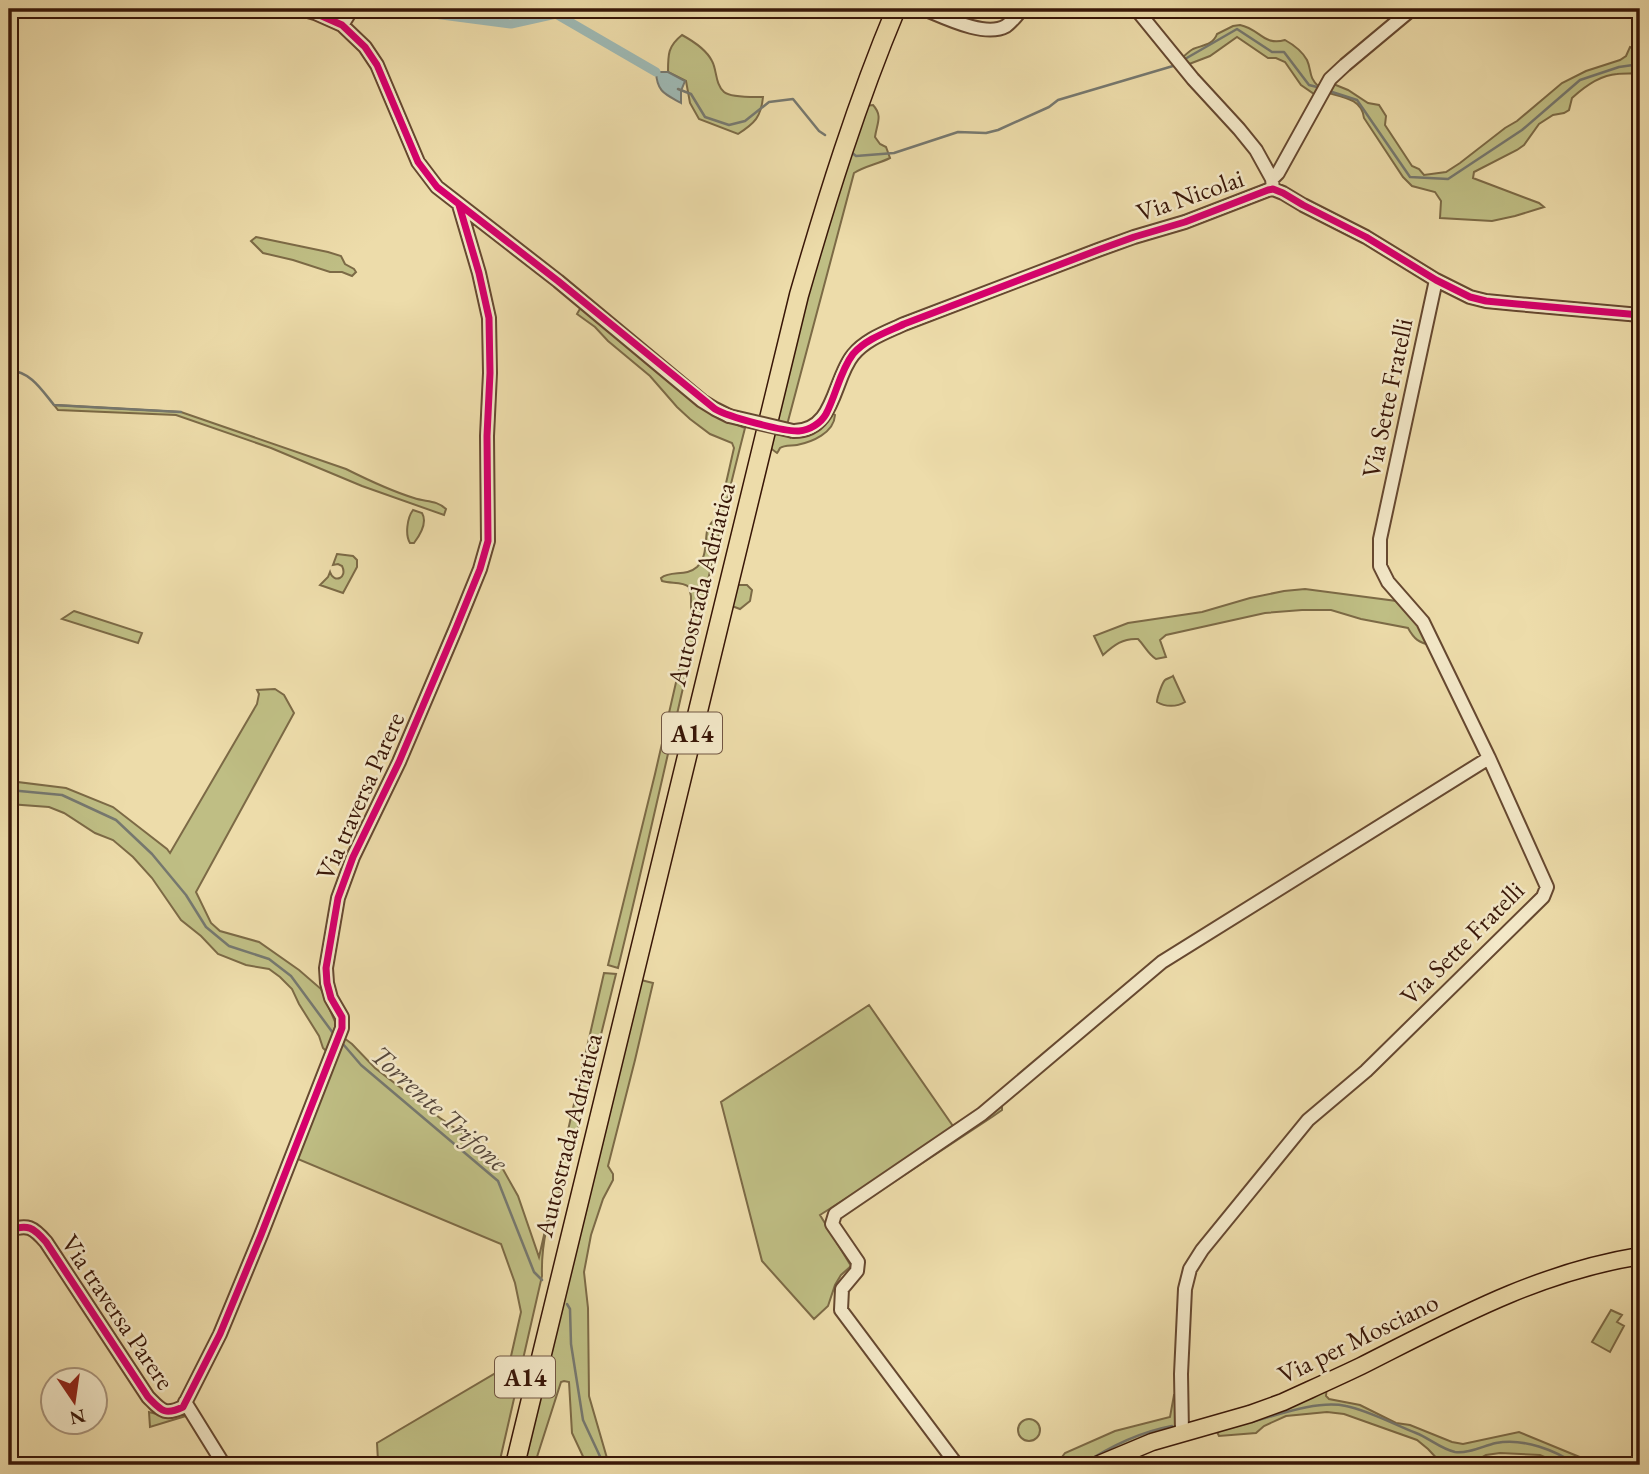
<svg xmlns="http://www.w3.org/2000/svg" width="1649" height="1474" font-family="'EB Garamond',serif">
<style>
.green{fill:#bfbe84;stroke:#7c6a46;stroke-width:2}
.water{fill:#9eb9b4;stroke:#76786f;stroke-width:2}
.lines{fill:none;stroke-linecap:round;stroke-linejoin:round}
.stream{stroke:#76786f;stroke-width:2.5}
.canal{stroke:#9eb9b4;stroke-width:9}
.minor-casing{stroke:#664830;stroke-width:16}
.major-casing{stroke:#391708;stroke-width:19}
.highway-casing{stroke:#391708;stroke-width:21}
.minor{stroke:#f3e8c8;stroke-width:12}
.major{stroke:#eddcaa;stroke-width:16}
.highway{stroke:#eddcaa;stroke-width:18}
.minor-bridge-casing{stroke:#664830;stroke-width:16;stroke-linecap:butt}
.minor-bridge{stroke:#f3e8c8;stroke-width:12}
.cycleway-casing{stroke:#f3e8c8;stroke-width:11}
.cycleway{stroke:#d6006c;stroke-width:7}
.labels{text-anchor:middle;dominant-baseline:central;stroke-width:5;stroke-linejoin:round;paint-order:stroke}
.shield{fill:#f3e8c8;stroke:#715642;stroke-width:2}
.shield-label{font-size:24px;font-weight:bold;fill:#391708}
.street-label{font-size:26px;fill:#391708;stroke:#f3e8c8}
.water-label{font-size:28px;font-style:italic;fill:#57483c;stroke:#f3e8c8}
</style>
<rect width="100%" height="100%" fill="#eddcaa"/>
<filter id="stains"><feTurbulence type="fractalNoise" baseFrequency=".00286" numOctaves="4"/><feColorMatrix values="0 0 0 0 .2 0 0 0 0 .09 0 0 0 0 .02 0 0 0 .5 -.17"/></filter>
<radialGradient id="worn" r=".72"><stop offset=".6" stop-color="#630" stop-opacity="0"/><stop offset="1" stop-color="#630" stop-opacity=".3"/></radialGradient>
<!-- green -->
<path class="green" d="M 1240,25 C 1260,29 1263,46 1285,40 C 1294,45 1302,51 1307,60 C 1312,71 1308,77 1319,87 L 1317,96 L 1301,85 L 1285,62 L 1276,58 L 1268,58 L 1237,37 L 1210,56 L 1184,66 L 1180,60 C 1184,56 1188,52 1193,49 C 1203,45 1213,45 1217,34 L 1233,26 Z
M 682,35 C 693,41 706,49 712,61 C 717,70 715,84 724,92 C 731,98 754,97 763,97 C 761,117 755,123 738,134 L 699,119 L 690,103 L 686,81 L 668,72 C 668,54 668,46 682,35 Z
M 1630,47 L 1640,51 L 1640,73 C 1632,74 1625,73 1617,74 C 1600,75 1584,87 1572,98 L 1569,110 L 1564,113 L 1553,115 L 1539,124 L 1524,145 L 1517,150 L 1474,172 L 1473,178 L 1539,203 L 1544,207 L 1515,216 L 1492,221 L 1440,218 L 1441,201 L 1435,192 L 1412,186 L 1403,177 L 1364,118 C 1362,98 1341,97 1325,92 L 1331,83 L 1348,90 L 1368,103 L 1379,105 L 1386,116 L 1385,125 L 1412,166 L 1419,169 L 1424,175 L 1446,172 L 1460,163 L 1505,128 L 1517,121 L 1562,83 L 1586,71 L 1620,60 L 1626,56 Z
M 873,105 C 883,116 877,123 875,137 L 880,144 L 886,147 L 890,158 C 878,164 865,166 854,173 L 787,425 L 776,422 L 811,282 L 865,106 Z
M 256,237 L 328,252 L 341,256 L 345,264 L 354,269 L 356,272 L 352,276 L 342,272 L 330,272 L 293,260 L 263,253 L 251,241 Z
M 581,307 L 712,415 L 745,428 C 699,607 662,788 618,968 L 608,965 L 655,774 L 691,617 L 691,596 L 689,587 C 682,581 671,584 662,581 L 661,578 C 671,570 686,577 697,567 C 707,557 705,543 707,531 C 709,523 716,520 718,513 C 725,491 729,469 734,448 L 732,443 L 710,434 L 690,419 L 677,407 L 650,376 L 608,341 L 595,327 L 577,314 Z
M 54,405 L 181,412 L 346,469 C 368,480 391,491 414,498 C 425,502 437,500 446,509 L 444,515 L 362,486 L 271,448 L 176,415 L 58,410 Z
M 830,412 L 835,415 C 834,433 812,442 797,445 C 792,446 784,445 780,448 C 779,450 778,452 777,453 L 769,447 L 774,434 L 788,436 Z
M 413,510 L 422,513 C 428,523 420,535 414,543 L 410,543 C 405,535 407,518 413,510 Z
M 337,554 L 353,556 L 357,560 L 357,567 L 343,593 L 320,585 L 328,577 L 330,572 C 334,584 348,578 342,566 L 338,564 L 333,565 Z
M 739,585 L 747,585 L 752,590 L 750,601 L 740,609 L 729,605 L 734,587 Z
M 1305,589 L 1404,602 L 1431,645 C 1419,643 1414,639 1408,628 L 1361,619 L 1331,610 L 1302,610 L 1265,613 L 1166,635 L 1160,640 L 1166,657 L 1156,659 C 1148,654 1145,646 1138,639 C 1123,638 1114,645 1103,655 L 1094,636 L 1128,623 L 1202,612 L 1250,598 L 1284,591 Z
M 74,611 L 142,633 L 138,643 L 62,619 Z
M 1173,676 L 1185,702 C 1177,707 1165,707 1157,702 C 1157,698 1162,683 1165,680 C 1166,679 1172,677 1173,676 Z
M 275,689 L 284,695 L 294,713 L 196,892 L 211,923 L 220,931 L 259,942 L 299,970 L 321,989 L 336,1024 L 336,1033 L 328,1053 L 323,1048 L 319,1036 L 299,1004 L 292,989 L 280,977 L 269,969 L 246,965 L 218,954 L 201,936 L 181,920 L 152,878 L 133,857 L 113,840 L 95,833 L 64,813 L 49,807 L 9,804 L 9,781 L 66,788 L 113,807 L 167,849 L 170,853 L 257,704 L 259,694 L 257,690 Z
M 604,973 L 616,974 L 564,1184 C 548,1211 541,1245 542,1276 L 500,1460 L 488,1465 L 376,1465 L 378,1461 L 377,1443 L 509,1365 L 521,1312 L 515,1283 L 501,1244 L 293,1157 L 344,1038 L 352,1044 L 375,1068 L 440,1118 L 495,1155 L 518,1196 L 539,1257 Z
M 641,980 L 653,983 L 635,1060 L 608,1166 L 613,1174 L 613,1180 L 603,1199 L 591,1235 L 584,1272 L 588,1308 L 589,1396 L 609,1465 L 587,1465 L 572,1433 L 569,1382 L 564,1381 L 561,1382 L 536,1460 L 531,1465 L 526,1465 L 526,1456 Z
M 869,1005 L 955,1129 L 820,1215 L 851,1266 L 841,1275 L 835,1285 L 828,1306 L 814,1319 L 762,1261 L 721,1102 Z
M 1002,1101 L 1002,1110 L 992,1117 L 865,1201 L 862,1198 Z
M 1611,1310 L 1622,1315 L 1617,1322 L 1624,1326 L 1610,1352 L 1592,1342 Z
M 1327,1386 L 1326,1396 L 1329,1399 L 1360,1405 L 1396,1423 L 1410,1425 L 1452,1442 L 1463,1444 L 1519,1432 L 1582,1458 L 1592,1465 L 1563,1465 L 1540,1455 L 1500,1453 L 1486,1455 L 1468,1465 L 1443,1465 L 1428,1449 L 1417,1440 L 1344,1414 L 1327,1412 L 1286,1416 L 1264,1426 L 1256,1433 L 1219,1436 L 1217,1432 Z
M 1174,1395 L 1180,1395 L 1178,1425 L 1167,1432 L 1094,1465 L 1056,1465 L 1065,1453 L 1115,1431 L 1170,1417 Z
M 183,1410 L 189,1415 L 150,1427 L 149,1412 L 164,1416 Z
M1018 1430a11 11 0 1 1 22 0a11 11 0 1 1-22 0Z"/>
<!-- water -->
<path class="water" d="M 656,72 L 668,72 L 685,81 L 681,91 L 681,103 C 665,94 657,92 656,72 Z"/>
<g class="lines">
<!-- stream -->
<path class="stream" d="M 1185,59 L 1237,29 L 1272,52 L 1284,52 L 1309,85 L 1321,88
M 678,89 L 691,94 L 705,117 L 729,125 L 745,121 L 769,102 L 793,99 L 819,131 L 825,135
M 1329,91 L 1357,100 L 1410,177 L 1448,179 L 1522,130 L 1580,80 L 1619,67 L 1640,64
M 851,152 L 856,156 L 894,153 L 958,132 L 986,133 L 998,130 L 1049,107 L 1058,100 L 1173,66
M 9,370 C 31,372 41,389 54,405 L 181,412
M 9,790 L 62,795 L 116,820 L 152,854 L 186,895 L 206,927 L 229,946 L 269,959 L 291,976 L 333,1033
M 343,1044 L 361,1065 L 498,1181 L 534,1272 L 542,1280
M 567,1304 L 570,1309 L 571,1344 L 583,1420 L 604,1465
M 1252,1422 C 1280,1414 1318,1400 1346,1406 C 1367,1410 1396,1425 1416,1433 C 1429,1438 1441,1449 1455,1452 C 1468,1454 1483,1446 1496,1443 C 1524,1438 1555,1450 1577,1465
M 1082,1465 C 1109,1447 1140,1432 1172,1426"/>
<!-- canal -->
<path class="canal" d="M 396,9 L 511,24 L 556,14 L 656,72"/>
<!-- minor casing -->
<g class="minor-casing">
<path id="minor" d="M 301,9 L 315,13 L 342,25 L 365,47 L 377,65 L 418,162 L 437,187 L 558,281 L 702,401 L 715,409 L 729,416
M 924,9 C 944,17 985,38 1006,26 C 1013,21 1017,15 1022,9
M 1136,9 L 1193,79 L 1239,129 L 1256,150 L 1272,179 L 1273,189
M 342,25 L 352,9
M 1272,179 L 1278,173 L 1330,79 L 1345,65 L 1412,9
M 793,431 C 835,432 833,379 853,355 C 866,339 887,332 904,324 L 1098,250 L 1134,237 L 1185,222 L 1268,190 L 1273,189 L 1283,193 L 1303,205 L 1366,237 L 1436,280 L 1470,297 L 1486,301 L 1517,304 L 1640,315
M 9,1230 C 28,1224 33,1227 46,1242 L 148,1397 C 161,1410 164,1416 183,1407 L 220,1334 L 261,1235 L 342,1028 L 342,1017 L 331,998 L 327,983 L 326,968 L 338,898 L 353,857 L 399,762 L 456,628 L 480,569 L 488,541 L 487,436 L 490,373 L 489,318 L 479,273 L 459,205
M 185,1402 L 224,1465
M 1182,1432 L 1181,1374 L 1185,1289 L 1190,1269 L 1202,1250 L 1308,1120 L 1366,1071 L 1543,897 L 1547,887 L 1489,758 L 1423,622 L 1388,582 L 1380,566 L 1380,539 L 1436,280
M 957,1465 L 841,1310 L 842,1289 L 857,1271 L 858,1262 L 832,1224 L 835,1214 L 982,1114 L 1162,962 L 1489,758"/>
</g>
<!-- major casing -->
<g class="major-casing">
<path id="major" d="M 1097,1465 L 1152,1442 L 1250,1414 L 1283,1402 C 1309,1390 1336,1378 1361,1366 C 1454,1319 1536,1273 1640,1256"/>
</g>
<!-- highway casing -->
<g class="highway-casing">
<path id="highway" d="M 515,1465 L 799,295 C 827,198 857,102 896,9"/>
</g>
<!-- minor -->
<use href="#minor" class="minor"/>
<!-- major -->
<use href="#major" class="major"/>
<!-- highway -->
<use href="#highway" class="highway"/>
<!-- minor-bridge casing -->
<g class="minor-bridge-casing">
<path id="minor-bridge" d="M 729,416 L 793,431"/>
</g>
<!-- minor-bridge -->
<use href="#minor-bridge" class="minor-bridge"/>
<!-- cycleway casing -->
<g class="cycleway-casing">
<path id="cycleway" d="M 301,9 L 315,13 L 342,25 L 365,47 L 377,65 L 418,162 L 437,187 L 558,281 L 715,409 C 728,417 785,432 799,431 C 810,430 821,423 826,414 C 836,395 840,371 853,354 C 866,339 887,332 904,324 L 1098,250 L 1134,237 L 1185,222 L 1268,190 L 1273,189 L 1283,193 L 1303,205 L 1366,237 L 1436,280 L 1470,297 L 1486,301 L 1517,304 L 1640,315
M 9,1230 C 28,1224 33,1227 46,1242 L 148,1397 C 161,1410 164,1416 183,1407 L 220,1334 L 261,1235 L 342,1028 L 342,1017 L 331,998 L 327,983 L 326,968 L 338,898 L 353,857 L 399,762 L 456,628 L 480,569 L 488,541 L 487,436 L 490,373 L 489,318 L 479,273 L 459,205"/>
</g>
<!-- cycleway -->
<use href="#cycleway" class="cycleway"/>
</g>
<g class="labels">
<!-- shield labels -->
<g class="shield">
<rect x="662" y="712.5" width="60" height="41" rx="5"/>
<rect x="495" y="1356.5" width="60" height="41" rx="5"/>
</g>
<g class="shield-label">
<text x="692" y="733">A14</text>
<text x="525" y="1377">A14</text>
</g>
<!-- street labels -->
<g class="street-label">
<text transform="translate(1190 195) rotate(-19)">Via Nicolai</text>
<text transform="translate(1387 398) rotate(-78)">Via Sette Fratelli</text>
<text transform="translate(701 584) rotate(-76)">Autostrada Adriatica</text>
<text transform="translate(360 796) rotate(-66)">Via traversa Parere</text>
<text transform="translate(1462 943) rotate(-45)">Via Sette Fratelli</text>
<text transform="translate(568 1135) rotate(-76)">Autostrada Adriatica</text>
<text transform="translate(118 1312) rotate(56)">Via traversa Parere</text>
<text transform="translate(1358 1338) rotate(-26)">Via per Mosciano</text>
</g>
<!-- water labels -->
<g class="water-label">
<text transform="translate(440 1108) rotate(42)">Torrente Trifone</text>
</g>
</g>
<!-- margin -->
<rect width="1649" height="1474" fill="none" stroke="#eddcaa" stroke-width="35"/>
<rect x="10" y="10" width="1628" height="1453" fill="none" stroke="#391708" stroke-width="3.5"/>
<rect x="18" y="18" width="1614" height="1439" fill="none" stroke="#391708" stroke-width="2"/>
<!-- north arrow -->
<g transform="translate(74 1401) rotate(167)"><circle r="33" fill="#f3e8c8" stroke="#a9947b" stroke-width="2"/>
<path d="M0-5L12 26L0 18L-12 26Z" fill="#8f2418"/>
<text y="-10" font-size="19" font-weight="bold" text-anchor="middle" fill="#391708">N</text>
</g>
<rect width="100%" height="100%" filter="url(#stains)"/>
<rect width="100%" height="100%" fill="url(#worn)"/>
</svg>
